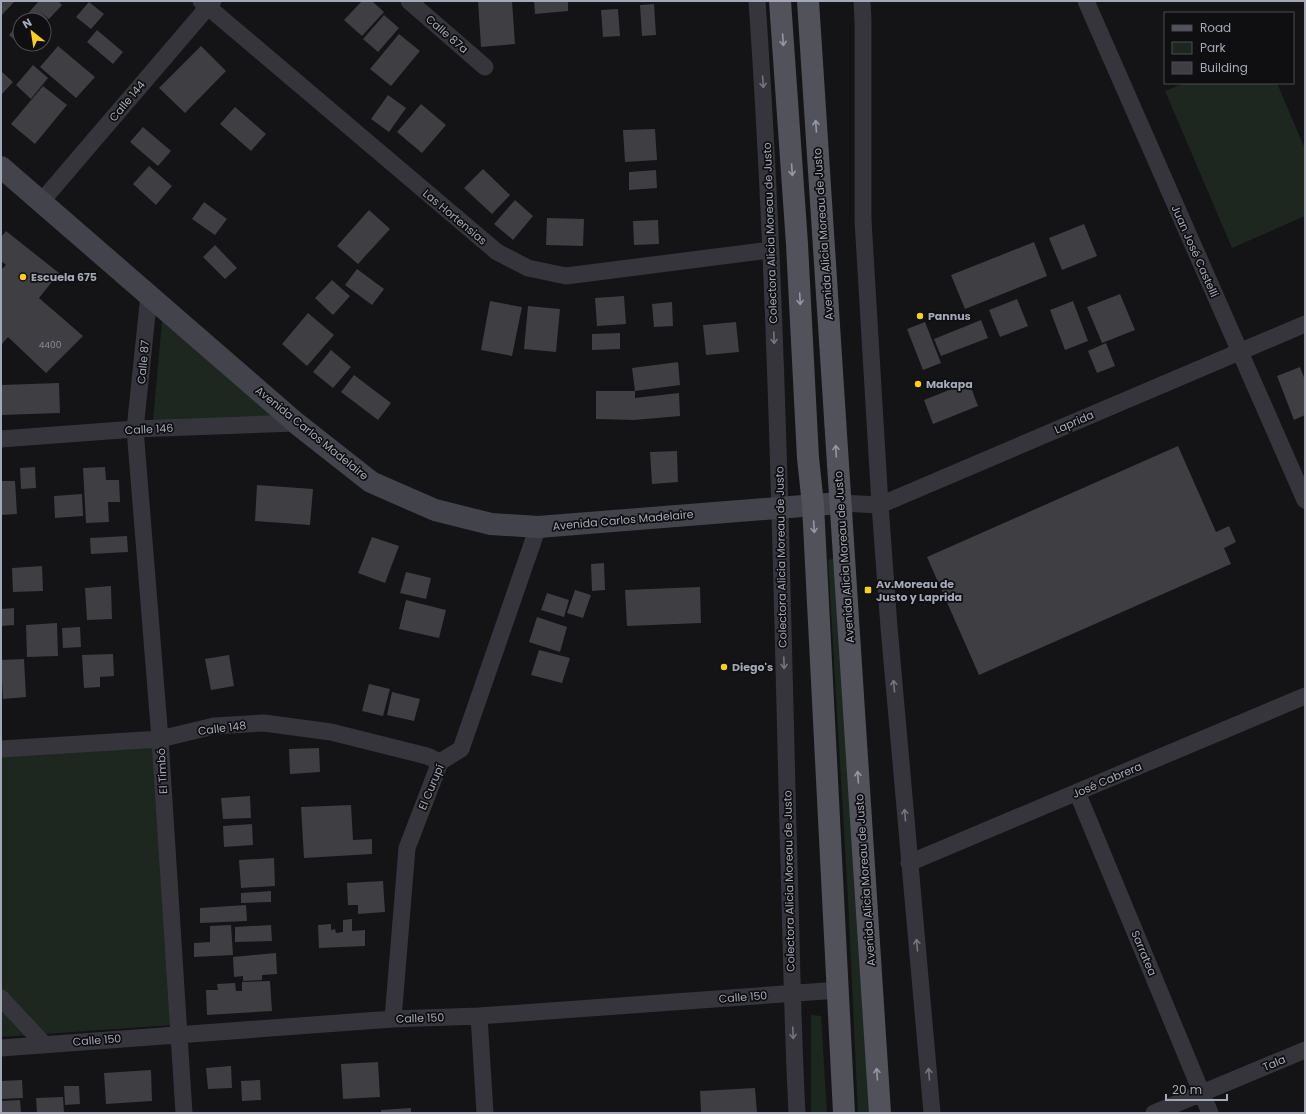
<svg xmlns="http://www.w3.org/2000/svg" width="1306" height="1114" font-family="Poppins,sans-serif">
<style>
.green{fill:#1e2620}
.building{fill:#3e3e43}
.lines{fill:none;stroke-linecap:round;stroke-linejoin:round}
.street{stroke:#35353b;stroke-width:17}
.secondary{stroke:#43444b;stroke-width:22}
.primary{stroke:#51525a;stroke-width:22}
.oneway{stroke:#9498a4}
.oneway2{stroke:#73757f}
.poi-dot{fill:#f9ce2a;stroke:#0f0f11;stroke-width:1.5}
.labels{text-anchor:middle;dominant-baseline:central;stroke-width:3.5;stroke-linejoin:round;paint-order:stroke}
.number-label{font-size:9px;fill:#8b8e9a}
.street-label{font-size:11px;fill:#a5a9b7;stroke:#0f0f11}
.poi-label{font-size:11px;font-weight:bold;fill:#a5a9b7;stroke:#0f0f11;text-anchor:start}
</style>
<rect width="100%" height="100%" fill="#141416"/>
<!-- green -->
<path class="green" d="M 1185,83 L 1277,83 L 1305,149 L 1305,216 L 1232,248 L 1165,91 Z
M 163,311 L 283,418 L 152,430 Z
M 836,558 L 870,1113 L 858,1113 L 848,898 L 828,560 Z
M 155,743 L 173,1025 L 1,1037 L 1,754 Z
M 811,1015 L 821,1016 L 827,1113 L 811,1113 Z"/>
<!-- building -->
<path class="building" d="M 1,1 L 14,2 L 1,16 Z
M 39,1 L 58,1 L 62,5 L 49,19 L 38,10 L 48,19 L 44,25 L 44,20 L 22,20 Z
M 362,1 L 372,1 L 384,12 L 362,36 L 344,20 Z
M 478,1 L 512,1 L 515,44 L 481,47 Z
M 534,1 L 568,1 L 568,11 L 535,14 Z
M 89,2 L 104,14 L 91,29 L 76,17 Z
M 654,4 L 656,35 L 642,36 L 640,5 Z
M 618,9 L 620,36 L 603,37 L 601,10 Z
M 384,15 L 399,28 L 378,52 L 363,39 Z
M 20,22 L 20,44 L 27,44 L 24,48 L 9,35 Z
M 97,30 L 123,52 L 113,64 L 87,42 Z
M 399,34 L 420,51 L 391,86 L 370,69 Z
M 58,46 L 95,77 L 76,98 L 40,67 Z
M 201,46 L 226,71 L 185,113 L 159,88 Z
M 33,65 L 48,78 L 31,99 L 16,85 Z
M 1,71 L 13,82 L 1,95 Z
M 43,86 L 67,105 L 35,144 L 11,124 Z
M 388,95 L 406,108 L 389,132 L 371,119 Z
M 421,104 L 446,125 L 422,153 L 397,132 Z
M 235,107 L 266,134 L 251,151 L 220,124 Z
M 143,127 L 171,151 L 158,166 L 130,142 Z
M 655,129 L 657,160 L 625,162 L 623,130 Z
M 149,166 L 172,186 L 156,205 L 133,184 Z
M 483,169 L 510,195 L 492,214 L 464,188 Z
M 656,170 L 657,188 L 629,190 L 629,172 Z
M 515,200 L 533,216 L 513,240 L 494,224 Z
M 204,202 L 227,219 L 215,235 L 192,219 Z
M 369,210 L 390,229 L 358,264 L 337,246 Z
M 547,218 L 584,219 L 583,246 L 546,245 Z
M 658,220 L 659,244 L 634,245 L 633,221 Z
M 1084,224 L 1097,256 L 1062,270 L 1049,238 Z
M 6,231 L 59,273 L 39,298 L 83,336 L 46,373 L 8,337 L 1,345 L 1,270 L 6,265 L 1,261 L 1,237 Z
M 1034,242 L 1047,276 L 965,309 L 951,275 Z
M 215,245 L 237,268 L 225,279 L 203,257 Z
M 357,269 L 384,289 L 372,305 L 345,285 Z
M 332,280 L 350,296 L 333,315 L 315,298 Z
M 1120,294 L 1135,330 L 1102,343 L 1087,307 Z
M 624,296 L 626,324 L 597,326 L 595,298 Z
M 1017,299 L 1028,326 L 1000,337 L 989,310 Z
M 490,301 L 522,307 L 512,356 L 481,350 Z
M 1073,301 L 1088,341 L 1065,350 L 1050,310 Z
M 672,302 L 673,326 L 654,327 L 652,304 Z
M 528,306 L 560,309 L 556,352 L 524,349 Z
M 308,313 L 334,335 L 307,366 L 282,344 Z
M 981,320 L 988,338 L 941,356 L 934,339 Z
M 736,322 L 739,352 L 706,355 L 703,325 Z
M 925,322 L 941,363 L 923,370 L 907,329 Z
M 620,333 L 620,349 L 592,350 L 592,334 Z
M 1106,343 L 1115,366 L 1097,373 L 1088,351 Z
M 331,350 L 351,367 L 333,388 L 313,372 Z
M 678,362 L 680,385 L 635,391 L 632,368 Z
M 1300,367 L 1305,380 L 1305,415 L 1294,420 L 1277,376 Z
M 354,375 L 391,403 L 378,420 L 341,392 Z
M 969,382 L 978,406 L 933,424 L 924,400 Z
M 59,383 L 60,413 L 1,415 L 1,385 Z
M 596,391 L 635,391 L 635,398 L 679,393 L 680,416 L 634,420 L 596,419 Z
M 1178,446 L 1216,532 L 1229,526 L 1236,542 L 1224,548 L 1231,564 L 979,675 L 927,557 Z
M 677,451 L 678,482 L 652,484 L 650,452 Z
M 35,467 L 36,488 L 21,489 L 20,468 Z
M 105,467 L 106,480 L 119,480 L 120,502 L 108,502 L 109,522 L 86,523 L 83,468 Z
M 1,481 L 15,481 L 17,514 L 1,515 Z
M 257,485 L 313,489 L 310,525 L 255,521 Z
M 82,494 L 83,516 L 55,518 L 54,496 Z
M 127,536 L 128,552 L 91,554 L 90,538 Z
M 372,537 L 399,546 L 385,583 L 358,573 Z
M 604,563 L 605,590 L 592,591 L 591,564 Z
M 42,566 L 43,591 L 13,592 L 12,568 Z
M 406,572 L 431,578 L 426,599 L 400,593 Z
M 111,586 L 112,619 L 87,620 L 85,588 Z
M 700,587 L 701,623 L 627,626 L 625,590 Z
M 575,590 L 591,595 L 583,618 L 567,613 Z
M 547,593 L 569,600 L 564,617 L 541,610 Z
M 406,600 L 446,610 L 439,638 L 399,629 Z
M 14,608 L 14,625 L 1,626 L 1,609 Z
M 537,617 L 567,627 L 560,652 L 529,642 Z
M 57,623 L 58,656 L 27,657 L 26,625 Z
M 80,627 L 81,647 L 63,648 L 62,628 Z
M 539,650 L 570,658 L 562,683 L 531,675 Z
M 113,654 L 114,676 L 100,677 L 100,687 L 84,688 L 82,655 Z
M 229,655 L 234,686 L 211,690 L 205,659 Z
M 24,659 L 26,697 L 3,699 L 1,660 Z
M 369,684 L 390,689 L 383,716 L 362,711 Z
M 392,692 L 420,699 L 414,721 L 387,715 Z
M 319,748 L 320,772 L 290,774 L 289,749 Z
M 250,796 L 251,818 L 223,819 L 221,798 Z
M 351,805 L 353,840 L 372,839 L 372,854 L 304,858 L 301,807 Z
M 252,824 L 253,845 L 224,847 L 223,826 Z
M 274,858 L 275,886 L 241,888 L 239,860 Z
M 383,881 L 385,912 L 358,914 L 358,905 L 348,905 L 347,883 Z
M 271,891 L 271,902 L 241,903 L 241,893 Z
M 246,905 L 247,921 L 200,923 L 200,908 Z
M 352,919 L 352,931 L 365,930 L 365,946 L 319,948 L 318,925 L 331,924 L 331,930 L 335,929 L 336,933 L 343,932 L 343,920 Z
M 231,925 L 233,955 L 194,957 L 194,943 L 210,942 L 210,926 Z
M 271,925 L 272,941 L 235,942 L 235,927 Z
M 276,953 L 277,974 L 262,975 L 262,980 L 243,981 L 243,976 L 234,977 L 233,957 Z
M 270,981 L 272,1011 L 207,1015 L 206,990 L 218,990 L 217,984 L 235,983 L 236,991 L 242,991 L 242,982 Z
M 378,1062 L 380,1097 L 343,1099 L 341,1064 Z
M 231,1066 L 232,1088 L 208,1089 L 206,1068 Z
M 151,1070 L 152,1101 L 106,1104 L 104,1073 Z
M 22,1080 L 23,1098 L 1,1099 L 1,1081 Z
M 260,1080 L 261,1100 L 242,1101 L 241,1081 Z
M 64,1086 L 79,1086 L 80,1104 L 65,1105 Z
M 755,1088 L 757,1113 L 701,1113 L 700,1091 Z
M 63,1097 L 64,1113 L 37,1113 L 36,1098 Z
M 20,1100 L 21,1113 L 1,1113 L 1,1101 Z
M 411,1108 L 411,1113 L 381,1113 L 381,1110 Z"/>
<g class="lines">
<!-- street -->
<path class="street" d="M 201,1 L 497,252 L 528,268 L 566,276 L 770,250
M 409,1 L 485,67
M 757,1 C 776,276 781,552 788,828 C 791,923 792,1018 797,1113
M 862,1 L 863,21 L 863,220 L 880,505 L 889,627 L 932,1113
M 1086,1 L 1305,500
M 41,202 L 213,1
M 149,295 L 135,429 L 160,739 L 184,1113
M 1,439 L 135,429 L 296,423
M 840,503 L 880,505 L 1305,324
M 1,749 L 160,739 L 214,726 L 264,723 L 331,732 L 427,756 L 440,762
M 1077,792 L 1210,1113
M 909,863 L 1305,696
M 1,998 L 44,1044
M 479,1016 L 485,1113
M 393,1019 L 407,848 L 440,762 L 461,749 L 538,527
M 1,1048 L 393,1019 L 479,1016 L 839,990
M 1154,1113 L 1305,1050"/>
<!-- secondary -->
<path class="secondary" d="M 1,167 L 296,423 L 371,482 L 435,510 L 491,524 L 538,527 L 840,503"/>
<!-- primary -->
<path class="primary" d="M 780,1 L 797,244 L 808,458 L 813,505 L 844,1113
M 808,1 L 880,1113"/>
</g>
<!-- one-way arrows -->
<defs><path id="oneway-shaft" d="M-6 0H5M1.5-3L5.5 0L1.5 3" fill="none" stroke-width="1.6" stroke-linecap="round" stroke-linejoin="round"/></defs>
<g class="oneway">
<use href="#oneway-shaft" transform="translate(783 40) rotate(86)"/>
<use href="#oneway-shaft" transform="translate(816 126) rotate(-94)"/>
<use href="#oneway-shaft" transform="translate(792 170) rotate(86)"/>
<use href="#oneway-shaft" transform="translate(800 299) rotate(87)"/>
<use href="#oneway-shaft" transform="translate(836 451) rotate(-93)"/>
<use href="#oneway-shaft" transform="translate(814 527) rotate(87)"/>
<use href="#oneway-shaft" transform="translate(858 777) rotate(-94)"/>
<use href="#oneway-shaft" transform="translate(877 1074) rotate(-94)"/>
</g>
<g class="oneway2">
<use href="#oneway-shaft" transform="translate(763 82) rotate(86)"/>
<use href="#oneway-shaft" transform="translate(774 338) rotate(88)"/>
<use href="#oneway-shaft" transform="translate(784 663) rotate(88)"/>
<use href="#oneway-shaft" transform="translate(894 686) rotate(-95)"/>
<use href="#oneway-shaft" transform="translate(905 815) rotate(-95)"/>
<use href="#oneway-shaft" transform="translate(917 945) rotate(-95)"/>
<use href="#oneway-shaft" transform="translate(793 1033) rotate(87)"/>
<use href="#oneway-shaft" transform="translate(929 1074) rotate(-95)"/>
</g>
<!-- markers -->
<g class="poi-dot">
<circle cx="23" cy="277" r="4"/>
<circle cx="920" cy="316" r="4"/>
<circle cx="918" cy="384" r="4"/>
<rect x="864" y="586" width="8" height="8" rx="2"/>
<circle cx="724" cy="667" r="4"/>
</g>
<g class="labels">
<!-- number labels -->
<g class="number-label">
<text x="50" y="345">4400</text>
</g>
<!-- street labels -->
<g class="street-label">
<text transform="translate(447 34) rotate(41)">Calle 87a</text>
<text transform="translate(127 101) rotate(-50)">Calle 144</text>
<text transform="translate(455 217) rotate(40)">Las Hortensias</text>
<text transform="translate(770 233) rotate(-92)">Colectora Alicia Moreau de Justo</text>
<text transform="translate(823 234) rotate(-94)">Avenida Alicia Moreau de Justo</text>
<text transform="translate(1195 251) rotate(66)">Juan José Castelli</text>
<text transform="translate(143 362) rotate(-85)">Calle 87</text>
<text transform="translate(1074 422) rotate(-23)">Laprida</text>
<text transform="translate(149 429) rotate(-3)">Calle 146</text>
<text transform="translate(312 433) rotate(39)">Avenida Carlos Madelaire</text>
<text transform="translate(623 520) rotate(-5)">Avenida Carlos Madelaire</text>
<text transform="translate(781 557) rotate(-91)">Colectora Alicia Moreau de Justo</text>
<text transform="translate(844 557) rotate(-94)">Avenida Alicia Moreau de Justo</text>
<text transform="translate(222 728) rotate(-7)">Calle 148</text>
<text transform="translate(162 771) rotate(-93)">El Timbó</text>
<text transform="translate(1107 780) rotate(-23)">José Cabrera</text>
<text transform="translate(431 787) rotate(-67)">El Curupí</text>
<text transform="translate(865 880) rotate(-94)">Avenida Alicia Moreau de Justo</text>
<text transform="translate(789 881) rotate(-91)">Colectora Alicia Moreau de Justo</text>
<text transform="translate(1144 953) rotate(67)">Sarratea</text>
<text transform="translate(743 997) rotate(-4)">Calle 150</text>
<text transform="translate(420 1018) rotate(-2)">Calle 150</text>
<text transform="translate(97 1040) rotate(-4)">Calle 150</text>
<text transform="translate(1274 1063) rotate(-23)">Tala</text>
</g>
<!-- poi labels -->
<g class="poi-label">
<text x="31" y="277">Escuela 675</text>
<text x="928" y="316">Pannus</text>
<text x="926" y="384">Makapa</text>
<text x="876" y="584">Av.Moreau de<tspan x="876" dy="13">Justo y Laprida</tspan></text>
<text x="732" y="667">Diego's</text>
</g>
</g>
<!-- border -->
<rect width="1306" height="1114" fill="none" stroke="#a5a9b7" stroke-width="4"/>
<!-- legend -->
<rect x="1164" y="12" width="130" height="72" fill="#0f0f11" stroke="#4b4d53"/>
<rect x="1172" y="25" width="20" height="6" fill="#51525a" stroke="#4b4d53"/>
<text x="1200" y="32" font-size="12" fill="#a5a9b7">Road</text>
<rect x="1172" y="42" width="20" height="12" fill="#1e2620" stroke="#4b4d53"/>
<text x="1200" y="52" font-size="12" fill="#a5a9b7">Park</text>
<rect x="1172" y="62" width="20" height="12" fill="#3e3e43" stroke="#4b4d53"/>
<text x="1200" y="72" font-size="12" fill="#a5a9b7">Building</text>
<!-- north arrow -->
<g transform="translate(32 32) rotate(330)"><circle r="19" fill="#0f0f11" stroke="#4b4d53"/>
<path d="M0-3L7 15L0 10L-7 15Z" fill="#f9ce2a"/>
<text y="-6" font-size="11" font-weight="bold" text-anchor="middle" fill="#a5a9b7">N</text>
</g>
<!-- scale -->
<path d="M1166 1094v6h61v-6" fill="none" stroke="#a5a9b7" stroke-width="2"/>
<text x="1172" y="1094" font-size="12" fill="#a5a9b7" stroke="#0f0f11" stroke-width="3" paint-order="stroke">20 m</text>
</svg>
